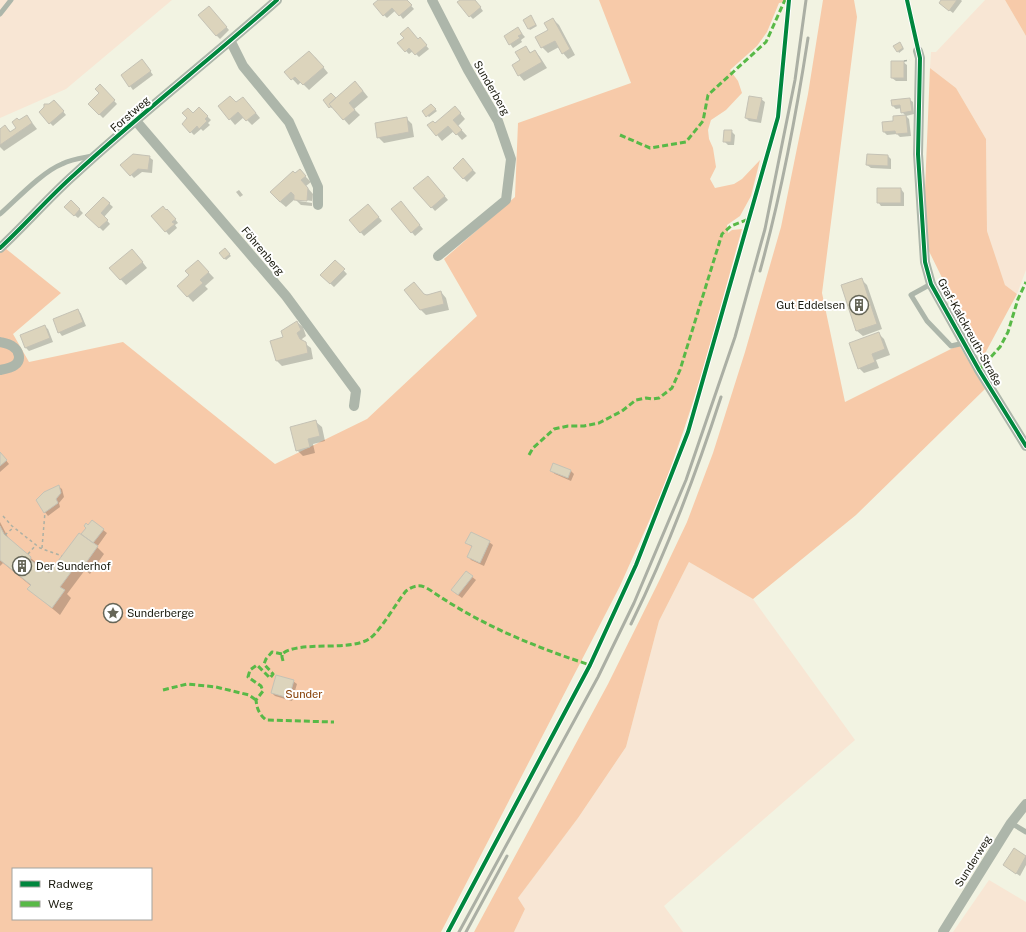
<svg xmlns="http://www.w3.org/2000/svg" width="1026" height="932" font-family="'Public Sans',sans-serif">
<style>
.green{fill:#f8e6d4}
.forest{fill:#f7caa9;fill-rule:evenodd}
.shadow{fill:#0003;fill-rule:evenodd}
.building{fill:#dcd4bc;stroke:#c5c2b5}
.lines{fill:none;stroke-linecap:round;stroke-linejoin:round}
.path{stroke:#abb0a4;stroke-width:1.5;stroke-dasharray:3 3;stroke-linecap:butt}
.service{stroke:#adb6aa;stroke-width:5}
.minor{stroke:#adb6aa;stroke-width:10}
.rail{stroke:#abafa4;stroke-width:3}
.quiet{stroke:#58b947;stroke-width:3;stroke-dasharray:6 3;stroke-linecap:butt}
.cycleway-casing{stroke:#fff;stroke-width:6}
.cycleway{stroke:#00873e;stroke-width:4}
.labels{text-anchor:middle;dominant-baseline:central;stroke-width:4;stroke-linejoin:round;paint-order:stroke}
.street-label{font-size:11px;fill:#1a1a0e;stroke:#fff}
.poi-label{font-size:11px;fill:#1a1a0e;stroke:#fff;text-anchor:start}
.park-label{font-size:11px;fill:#843c00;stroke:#fff}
</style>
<rect width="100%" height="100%" fill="#f2f3e2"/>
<!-- green -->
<path class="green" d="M 0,0 L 172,0 L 66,89 L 0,118 Z
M 985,0 L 1005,0 L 1026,36 L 1026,270 L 1017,294 L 1005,285 L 987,231 L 986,139 L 956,88 L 930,68 L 931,52 L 936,52 Z
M 689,562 L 753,599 L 855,740 L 664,906 L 683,932 L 514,932 L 525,909 L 518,898 L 578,818 L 626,747 L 659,621 Z
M 989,880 L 1026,902 L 1026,932 L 953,932 Z"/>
<!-- forest -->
<path class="forest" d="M 599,0 L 787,0 L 787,2 L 779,3 L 767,32 L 757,46 L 730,70 L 738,81 L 742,93 L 726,110 L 711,120 L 708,130 L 709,139 L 713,148 L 716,167 L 710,179 L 715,188 L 734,184 L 742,179 L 760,160 L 751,196 L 740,216 L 727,225 L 728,233 L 732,230 L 742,229 C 721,304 702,381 675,455 C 660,500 639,543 620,586 L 441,932 L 0,932 L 0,244 L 61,293 L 13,334 L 29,362 L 123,342 L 275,464 L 367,419 L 477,316 L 444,259 L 515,197 L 518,123 L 631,83 ZM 13,869 L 151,869 L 151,919 L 13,919 Z
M 823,0 L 854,0 L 857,17 L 822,293 L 845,402 L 959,345 L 985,389 L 856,515 L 753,599 L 689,562 L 659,621 L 626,747 L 578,818 L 518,898 L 525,909 L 514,932 L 474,932 L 608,684 L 660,579 L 687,522 L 713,453 L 745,352 L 781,227 L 808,94 Z
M 1005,0 L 1026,0 L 1026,36 Z
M 930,68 L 956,88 L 986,139 L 987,231 L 1005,285 L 1017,294 L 982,359 L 923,239 Z"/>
<!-- shadow -->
<path class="shadow" d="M 379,0 L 406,0 L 414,9 L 403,19 L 396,10 L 387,18 L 384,15 Z
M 461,0 L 475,0 L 483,11 L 473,19 L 470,16 Z
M 943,0 L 961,0 L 962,1 L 953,13 L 940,3 Z
M 212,11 L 229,30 L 220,39 L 216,35 Z
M 531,17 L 537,26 L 530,30 L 529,29 Z
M 553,19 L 559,25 L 575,55 L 568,59 L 563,53 L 559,47 L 548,53 L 542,47 L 537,37 L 550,30 Z
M 518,29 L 525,37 L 521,40 L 522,42 L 513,48 L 505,37 Z
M 405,38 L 423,42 L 429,49 L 419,57 L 413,51 L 409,54 L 406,51 Z
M 901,45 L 904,49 L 899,53 L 898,51 Z
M 525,47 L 531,53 L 535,51 L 540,57 L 547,68 L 524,81 L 519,75 L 521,61 Z
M 315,57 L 328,73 L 309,90 L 301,82 L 298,85 L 286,72 Z
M 903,62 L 907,65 L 907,81 L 896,81 L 892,78 Z
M 145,64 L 153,75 L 133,90 L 130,86 Z
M 100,86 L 117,104 L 103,118 L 89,104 L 100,93 Z
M 360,87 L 368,97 L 354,109 L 360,115 L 349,125 L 333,107 L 331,108 L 324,100 L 336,100 Z
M 761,99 L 765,102 L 761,123 L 749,121 L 746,118 Z
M 909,99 L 913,102 L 914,114 L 906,116 L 902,112 L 902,108 L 896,109 L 893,106 Z
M 236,103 L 248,103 L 260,118 L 252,125 L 244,117 L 235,125 L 219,106 Z
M 57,104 L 66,115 L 53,126 L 50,123 L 45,108 Z
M 431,105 L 437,111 L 429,117 L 423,111 Z
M 199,108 L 211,120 L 208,123 L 210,125 L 203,131 L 201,129 L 194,135 L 183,124 Z
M 460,113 L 465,119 L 458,126 L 467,136 L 462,140 L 454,131 L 442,141 L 429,125 L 435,124 Z
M 27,116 L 37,129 L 4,151 L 0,147 L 0,130 L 5,126 L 11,132 L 17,128 L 19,121 Z
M 906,116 L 909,119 L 911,136 L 900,137 L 897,134 L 887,135 L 884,132 L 894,122 Z
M 406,118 L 412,124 L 414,137 L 384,143 L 378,137 Z
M 731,131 L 735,135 L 734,145 L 728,145 L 724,141 Z
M 888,156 L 891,159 L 891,169 L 871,168 L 867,165 Z
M 149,157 L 153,160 L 152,173 L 142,172 L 134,178 L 122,165 Z
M 463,160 L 476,173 L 467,182 L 454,168 Z
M 300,171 L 311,182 L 306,186 L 313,194 L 312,206 L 301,205 L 295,199 L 286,207 L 280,202 L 295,175 ZM 297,199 L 312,201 L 312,203 L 299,201 Z
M 431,180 L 448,200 L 435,211 L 415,188 Z
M 901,189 L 904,193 L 904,206 L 881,206 L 878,202 Z
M 239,190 L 243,195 L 240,197 L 236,192 Z
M 103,198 L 113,207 L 104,217 L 110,224 L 103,231 L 87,215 Z
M 71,201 L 83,213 L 78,218 L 65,207 Z
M 404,206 L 423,229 L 415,236 L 392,209 Z
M 371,208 L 382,221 L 364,236 L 350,220 Z
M 171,214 L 178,223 L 175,225 L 177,228 L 169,235 L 153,216 Z
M 225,249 L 231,256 L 226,260 L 220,253 Z
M 137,255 L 147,268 L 126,285 L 110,268 Z
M 198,261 L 214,278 L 205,286 L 208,289 L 193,302 L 178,286 L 190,275 Z
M 335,261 L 347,274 L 334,287 L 321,275 Z
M 862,280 L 867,285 L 882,329 L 863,336 L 857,331 Z
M 414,283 L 425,295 L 441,292 L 446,298 L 449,310 L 426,315 L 421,310 Z
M 78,310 L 81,314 L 86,326 L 62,336 L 59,332 Z
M 297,322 L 303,327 L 306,336 L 302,339 L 303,342 L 311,348 L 313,359 L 282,366 L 277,361 L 285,338 Z
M 44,326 L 48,329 L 53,342 L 29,351 L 26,348 L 21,336 Z
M 878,333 L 884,339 L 890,355 L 876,360 L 879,368 L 864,373 L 859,368 Z
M 316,422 L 322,427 L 325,441 L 313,444 L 315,453 L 303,456 L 297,450 Z
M 0,453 L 9,464 L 0,472 Z
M 551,471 L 571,471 L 574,474 L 571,481 L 555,474 Z
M 58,486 L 62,489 L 64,497 L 59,503 L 60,507 L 48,516 L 45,512 Z
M 92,521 L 107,533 L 97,547 L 104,554 L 90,574 L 85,570 L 67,594 L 71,598 L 60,615 L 29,589 L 31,586 L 3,563 L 0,566 L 0,522 L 10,541 L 50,574 L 87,538 L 88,527 Z
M 489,542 L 493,545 L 484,566 L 471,560 L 468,556 L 472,547 L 467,543 Z
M 466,572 L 476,580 L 462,598 L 455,593 Z
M 293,681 L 297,684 L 292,701 L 275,696 L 272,693 Z
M 1014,849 L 1026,857 L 1026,865 L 1020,876 L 1004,865 Z"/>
<!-- building -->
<path class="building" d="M 378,0 L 407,0 L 412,5 L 399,16 L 392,8 L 383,16 L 373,4 Z
M 460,0 L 475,0 L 481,7 L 469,17 L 457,2 Z
M 941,0 L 957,0 L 949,11 L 939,3 Z
M 209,6 L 227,27 L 216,36 L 198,15 Z
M 531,15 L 536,25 L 528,29 L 523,20 Z
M 553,18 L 570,49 L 562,54 L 555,41 L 541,48 L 535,37 L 548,30 L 544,23 Z
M 408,27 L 418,39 L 420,37 L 427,45 L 415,55 L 409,48 L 405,52 L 397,43 L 404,38 L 400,34 Z
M 518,27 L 522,34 L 518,36 L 520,38 L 509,45 L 504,36 Z
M 900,42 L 903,48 L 897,52 L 893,46 Z
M 526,46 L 530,53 L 535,50 L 542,62 L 518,76 L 512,65 L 520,60 L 515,52 Z
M 309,51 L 324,67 L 303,85 L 295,77 L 291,80 L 284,72 Z
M 142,59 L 151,71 L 129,87 L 121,75 Z
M 891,61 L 904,61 L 904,78 L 891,78 Z
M 355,81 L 363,91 L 349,103 L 355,110 L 343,120 L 329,104 Z
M 100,84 L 115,100 L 99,115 L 88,104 L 99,93 L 95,89 Z
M 331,93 L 336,98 L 329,104 L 331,106 L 329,108 L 323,100 Z
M 230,96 L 236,102 L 243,97 L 256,113 L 246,121 L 238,112 L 229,120 L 218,106 Z
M 749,96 L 762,98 L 757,120 L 745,118 Z
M 910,98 L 912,111 L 901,113 L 900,105 L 892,106 L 891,100 Z
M 54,100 L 64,111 L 49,124 L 39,112 L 44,107 L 44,104 L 49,104 Z
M 431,104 L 436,109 L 426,117 L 422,111 Z
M 455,106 L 461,113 L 453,120 L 462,130 L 456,135 L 448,126 L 436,136 L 427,125 L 433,121 L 435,123 Z
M 199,107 L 208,116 L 205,119 L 207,121 L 199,129 L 197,126 L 190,133 L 182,124 L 187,118 L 182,113 L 188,108 L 193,113 Z
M 27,115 L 32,123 L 0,145 L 0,129 L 5,125 L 10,132 L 16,128 L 12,122 L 17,118 L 19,120 Z
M 906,115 L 908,133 L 896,134 L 895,131 L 883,132 L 882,122 L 893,121 L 893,116 Z
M 407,117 L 409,132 L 377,138 L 375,123 Z
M 724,130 L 732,130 L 731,142 L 723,142 Z
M 133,154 L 150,156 L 148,170 L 138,169 L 130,176 L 120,165 Z
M 867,154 L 888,155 L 888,166 L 866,165 Z
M 463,158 L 473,170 L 463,179 L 453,168 Z
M 300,169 L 306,176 L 301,180 L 308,188 L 307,201 L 294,200 L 294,195 L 291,192 L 280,202 L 270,192 L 293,171 L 295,173 Z
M 428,176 L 445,196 L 431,208 L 413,188 Z
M 877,188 L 901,188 L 901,203 L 877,203 Z
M 103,197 L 110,203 L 101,213 L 108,220 L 99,228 L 85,215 Z
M 71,200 L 80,209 L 74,216 L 64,207 Z
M 401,201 L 420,225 L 411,233 L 391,209 Z
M 368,204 L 379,217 L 360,233 L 349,220 Z
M 163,206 L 166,210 L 167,209 L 176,219 L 172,222 L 175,224 L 165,232 L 151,216 Z
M 225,248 L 230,254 L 224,259 L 219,253 Z
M 132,249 L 143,262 L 120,280 L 109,268 Z
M 198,260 L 209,272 L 200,280 L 203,283 L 187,297 L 177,286 L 189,275 L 185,271 Z
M 335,260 L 345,269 L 330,284 L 320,275 Z
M 862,278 L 877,324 L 856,331 L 841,285 Z
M 414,282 L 424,294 L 427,295 L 441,291 L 444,304 L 420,310 L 404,290 Z
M 78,309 L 83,322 L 58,333 L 53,319 Z
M 297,321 L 301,330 L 297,333 L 300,339 L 306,342 L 308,353 L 276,361 L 270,341 L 283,337 L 281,331 Z
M 45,325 L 50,338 L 25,348 L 20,335 Z
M 879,332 L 885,349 L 872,354 L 875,362 L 858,369 L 849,343 Z
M 316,420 L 320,436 L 308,439 L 310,447 L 296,451 L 290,427 Z
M 0,452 L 7,460 L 0,466 Z
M 553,463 L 571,470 L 568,478 L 550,471 Z
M 59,485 L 61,493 L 56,499 L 58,503 L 44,513 L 36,500 L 44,492 Z
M 92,520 L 104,529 L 93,543 L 81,534 L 86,528 L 84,526 L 86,523 L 88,525 Z
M 0,526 L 4,534 L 31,557 L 30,560 L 49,573 L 79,533 L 98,546 L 83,567 L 77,564 L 60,587 L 65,590 L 52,608 L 27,589 L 31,585 L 0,560 Z
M 471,532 L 490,541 L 480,563 L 467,557 L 472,546 L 465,543 Z
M 466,571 L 473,576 L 458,595 L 451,590 Z
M 276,675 L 294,680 L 289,698 L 271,693 Z
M 1014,848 L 1026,856 L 1016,874 L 1003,865 Z"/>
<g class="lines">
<!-- path -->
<path class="path" d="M 904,61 L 910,60
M 3,516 L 12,526 L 40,548 L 62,556
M 5,535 L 14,527
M 42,548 L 45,512
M 28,554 L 36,545"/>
<!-- service -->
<path class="service" d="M 0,14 L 11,0
M 0,214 C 17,199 42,172 62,164 C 72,159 82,158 92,156
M 931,284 L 911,295 L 927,321 L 951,346 L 964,343
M 1011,823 L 1026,832"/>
<!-- minor -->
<path class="minor" d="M 432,0 L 468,70 L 498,121 L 511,159 L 506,200 L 438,256
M 231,42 L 243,66 L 289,122 L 318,187 L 318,205
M 918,51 L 920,58 L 918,154 L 925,262 L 931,284 L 979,370 L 1026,446
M 136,121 L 286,296 L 356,391 L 354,406
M 0,248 C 26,224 49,197 75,174 C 141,113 211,59 277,0
M 0,342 C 4,343 9,344 12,346 C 19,350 22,360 15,365 C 11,368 5,369 0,370
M 943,932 L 1011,823 L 1026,804"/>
<!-- rail -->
<path class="rail" d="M 760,271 C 781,195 796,116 808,38
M 631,624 C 667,551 696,474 721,397
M 459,932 L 598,677 L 634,603 L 686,480 L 735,337 L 765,229 L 795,80 L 806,0
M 466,932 L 507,856"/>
<!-- quiet -->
<path class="quiet" d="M 620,135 L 650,148 L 686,142 L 703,121 L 708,95 L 766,42 L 785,0
M 979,370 L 1000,347 L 1008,332 L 1018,299 L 1026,282
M 529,455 L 533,448 L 554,429 L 568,426 L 584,426 L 599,423 L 622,411 L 636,400 L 646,398 L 652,399 L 659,398 L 672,388 L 680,370 L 722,234 L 731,226 L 749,219
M 282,654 L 272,652 L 266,659 L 264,664 L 273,674 L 270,678 L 257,665 L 250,670 L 248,677 L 261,686 L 263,691 L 256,700 C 257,709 259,714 266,720 L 334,722
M 283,661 L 282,657 L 282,654 C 299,640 348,652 369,639 C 380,632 396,603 406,591 C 417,583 423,585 433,592 C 481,625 535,647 590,665
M 163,690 L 187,684 L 216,687 L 249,695 L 256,700"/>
<!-- cycleway casing -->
<g class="cycleway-casing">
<path id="cycleway" d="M 907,0 L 920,58 L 918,154 L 925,262 L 931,284 L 979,370 L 1026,446
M 0,248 C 26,224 49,197 75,174 C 141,113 211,59 277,0
M 448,932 L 590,665 L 636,565 L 688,432 L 778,117 L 789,0"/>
</g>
<!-- cycleway -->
<use href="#cycleway" class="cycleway"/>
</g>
<!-- icons -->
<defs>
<g id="building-ring" transform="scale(1)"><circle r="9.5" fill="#fff" stroke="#666658" stroke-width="1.5"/><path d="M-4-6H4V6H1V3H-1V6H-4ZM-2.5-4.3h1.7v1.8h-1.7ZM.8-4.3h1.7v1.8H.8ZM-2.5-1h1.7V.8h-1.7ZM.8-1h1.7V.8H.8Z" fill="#666658"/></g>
<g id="sight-ring" transform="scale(1)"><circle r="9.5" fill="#fff" stroke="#666658" stroke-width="1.5"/><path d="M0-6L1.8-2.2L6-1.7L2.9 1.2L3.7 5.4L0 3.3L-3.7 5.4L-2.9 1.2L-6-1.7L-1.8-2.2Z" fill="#666658"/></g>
</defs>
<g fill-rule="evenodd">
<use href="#building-ring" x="859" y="305"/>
<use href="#building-ring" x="22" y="566"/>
<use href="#sight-ring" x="113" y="613"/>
</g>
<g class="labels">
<!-- street labels -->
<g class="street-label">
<text transform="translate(492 88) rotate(60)">Sunderberg</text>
<text transform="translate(130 114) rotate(-41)">Forstweg</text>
<text transform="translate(263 251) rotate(50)">Föhrenberg</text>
<text transform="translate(970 332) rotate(61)">Graf-Kalckreuth-Straße</text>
<text transform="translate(973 861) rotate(-58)">Sunderweg</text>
</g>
<!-- poi labels -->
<g class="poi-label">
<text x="845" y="305" text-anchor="end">Gut Eddelsen</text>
<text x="36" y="566">Der Sunderhof</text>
<text x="127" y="613">Sunderberge</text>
</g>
<!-- park labels -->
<g class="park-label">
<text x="304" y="694">Sunder</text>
</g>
</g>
<!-- legend -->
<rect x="12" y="868" width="140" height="52" fill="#ffffff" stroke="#a3a39f"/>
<rect x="20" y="881" width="20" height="6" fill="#00873e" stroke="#a3a39f"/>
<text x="48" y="888" font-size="12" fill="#1a1a0e">Radweg</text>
<rect x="20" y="901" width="20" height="6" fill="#58b947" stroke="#a3a39f"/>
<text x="48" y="908" font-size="12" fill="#1a1a0e">Weg</text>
</svg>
